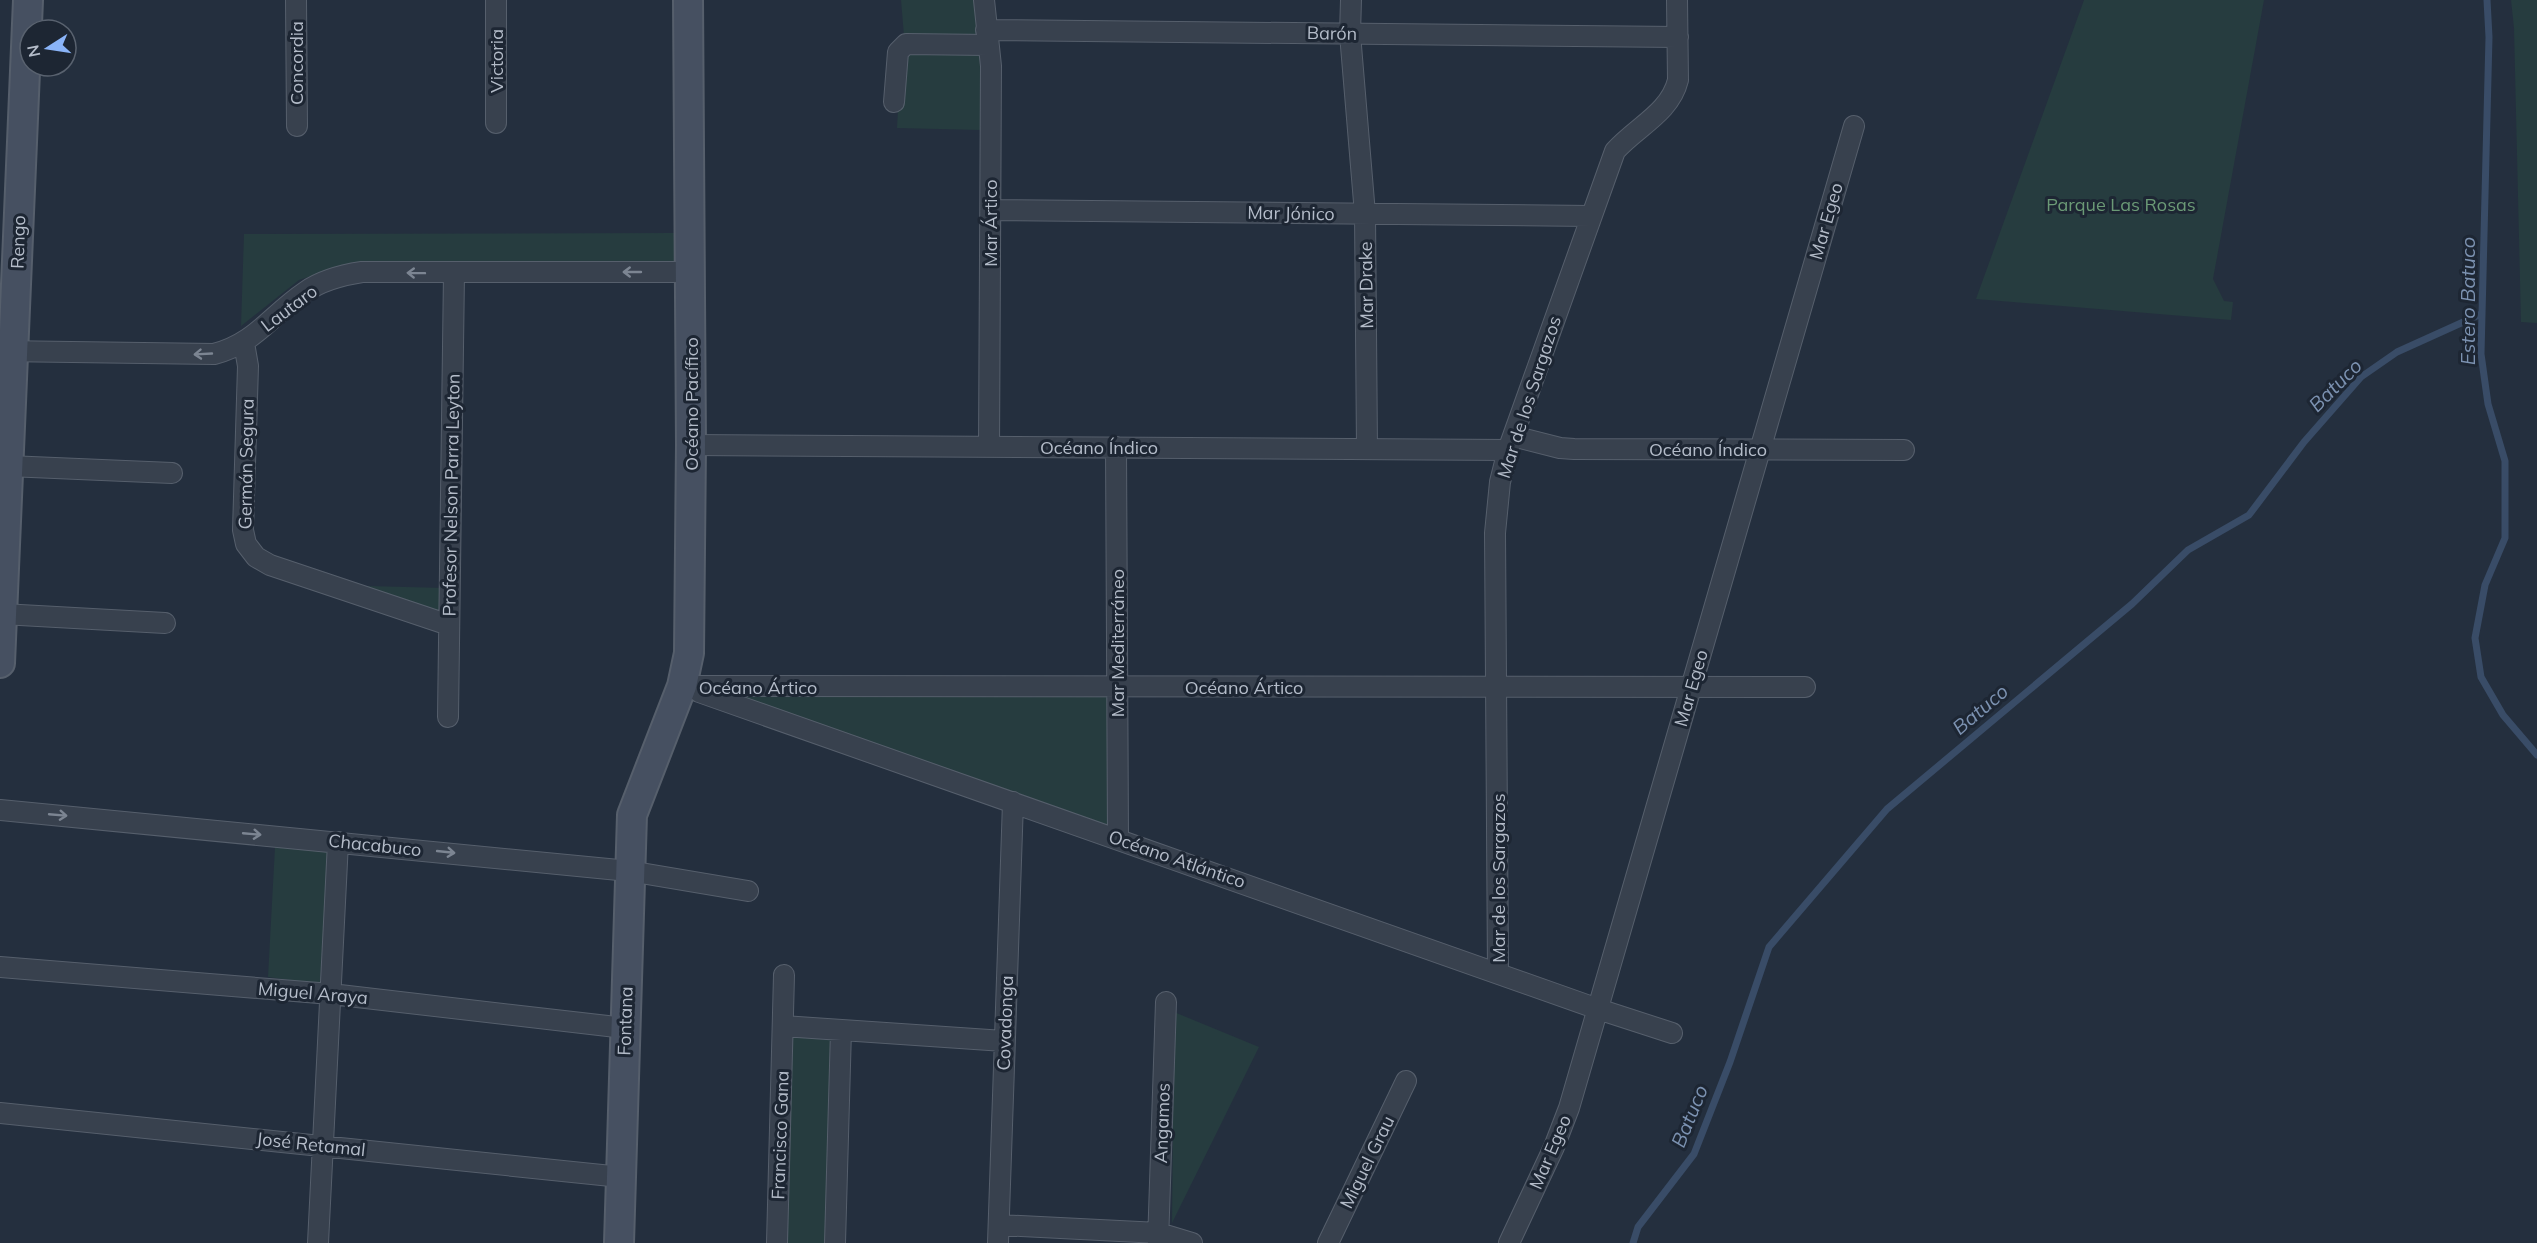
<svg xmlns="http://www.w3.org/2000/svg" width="2537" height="1243" font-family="Mulish,sans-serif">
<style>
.green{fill:#263c3f}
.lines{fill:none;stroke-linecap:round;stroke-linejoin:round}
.stream{stroke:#394c67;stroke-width:7}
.street-casing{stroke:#565f6c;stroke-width:22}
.secondary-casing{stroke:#565f6c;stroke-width:32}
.street{stroke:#38414e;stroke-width:20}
.secondary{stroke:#465061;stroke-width:28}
.oneway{stroke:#7c8592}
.labels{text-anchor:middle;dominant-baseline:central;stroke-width:6;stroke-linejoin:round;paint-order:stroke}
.street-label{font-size:18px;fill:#b4bcc9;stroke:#1d2633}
.park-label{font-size:18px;fill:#6b9a76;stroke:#1d2633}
.water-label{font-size:20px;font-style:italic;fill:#7c92b1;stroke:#1d2633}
</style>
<rect width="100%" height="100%" fill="#242f3e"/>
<!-- green -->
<path class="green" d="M 901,0 L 977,0 L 981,39 L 904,36 Z
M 2084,0 L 2264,0 L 2213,279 L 2224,301 L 2233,302 L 2231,320 L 1976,299 Z
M 2511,0 L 2537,0 L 2537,323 L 2521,322 L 2514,28 Z
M 908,51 L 980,51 L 984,69 L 981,130 L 897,128 L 901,57 Z
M 676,233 L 676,261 L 342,266 L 299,280 L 241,326 L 244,234 Z
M 367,586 L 445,588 L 446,620 L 368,592 Z
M 717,693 L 1110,693 L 1107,826 Z
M 275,847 L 329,852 L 320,984 L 268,977 Z
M 1174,1012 L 1259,1047 L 1172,1223 Z
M 790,1037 L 833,1040 L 825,1243 L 786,1243 Z"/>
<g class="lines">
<!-- stream -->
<path class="stream" d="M 2487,0 L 2489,37 L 2481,354 L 2488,404 L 2505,461 L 2505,538 L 2485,585 L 2475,638 L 2481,677 L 2503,715 L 2537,755
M 1633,1243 L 1638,1227 L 1694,1154 L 1730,1062 L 1769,947 L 1887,809 L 2132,604 L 2188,550 L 2249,515 L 2304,442 L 2361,377 L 2397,352 L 2481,314"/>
<!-- street casing -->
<g class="street-casing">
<path id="street" d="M 296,0 L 297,126
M 496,0 L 496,123
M 984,0 L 991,66 L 989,447
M 1351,0 L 1350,34 L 1365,214 L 1367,449
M 986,30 L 1678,37
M 894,102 L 898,52 L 906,44 L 988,45
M 991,210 L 1591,216
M 244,343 L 248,366 L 243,530 L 246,544 L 256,557 L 270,565 L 449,625
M 1,351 L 214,354 C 256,343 271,315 305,292 C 322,280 342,275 362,272 L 690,272
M 1513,436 L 1560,448 L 1574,449 L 1904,450
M 691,445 L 1508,450
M 1116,447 L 1118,838
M 8,466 L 172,473
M 2,614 L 165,623
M 682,686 L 1805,687
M 699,692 L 1598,1009 L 1672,1033
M 448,717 L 454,273
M 0,810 L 629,871 L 748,891
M 0,967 L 331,994 L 625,1028
M 1498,973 L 1495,533 L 1500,482 L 1508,450 L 1615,151 C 1636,127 1670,113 1678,80 L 1677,0
M 783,1026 L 1004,1041
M 0,1113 L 621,1177
M 999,1225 L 1159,1233 L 1192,1243
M 318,1243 L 338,842
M 777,1243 L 784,975
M 835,1243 L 841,1030
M 998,1243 L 1013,802
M 1158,1243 L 1166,1002
M 1328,1243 L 1406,1081
M 1509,1243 L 1554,1147 L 1569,1108 L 1854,126"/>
</g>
<!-- secondary casing -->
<g class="secondary-casing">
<path id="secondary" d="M 0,663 L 28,0
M 619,1243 L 632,815 L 682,686 L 689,653 L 691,445 L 688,0"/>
</g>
<!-- street -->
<use href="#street" class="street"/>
<!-- secondary -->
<use href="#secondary" class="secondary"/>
</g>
<!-- one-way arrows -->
<defs><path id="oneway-shaft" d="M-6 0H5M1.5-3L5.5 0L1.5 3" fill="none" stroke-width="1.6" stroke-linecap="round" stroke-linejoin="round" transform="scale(1.5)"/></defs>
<g class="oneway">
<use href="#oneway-shaft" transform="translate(632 272) rotate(180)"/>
<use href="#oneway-shaft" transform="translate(416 273) rotate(-179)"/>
<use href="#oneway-shaft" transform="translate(203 354) rotate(177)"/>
<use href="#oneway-shaft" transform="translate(58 815) rotate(5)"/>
<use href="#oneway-shaft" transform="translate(252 834) rotate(5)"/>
<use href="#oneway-shaft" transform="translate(446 852) rotate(6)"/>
</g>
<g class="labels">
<!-- street labels -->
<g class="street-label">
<text transform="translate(1332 33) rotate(1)">Barón</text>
<text transform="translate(496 61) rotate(-90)">Victoria</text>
<text transform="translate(296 63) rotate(-90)">Concordia</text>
<text transform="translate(1291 213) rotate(1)">Mar Jónico</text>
<text transform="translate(1826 221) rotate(-74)">Mar Egeo</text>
<text transform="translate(990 223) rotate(-90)">Mar Ártico</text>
<text transform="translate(18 242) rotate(-88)">Rengo</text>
<text transform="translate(1366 285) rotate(-91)">Mar Drake</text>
<text transform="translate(289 308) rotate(-37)">Lautaro</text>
<text transform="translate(1529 397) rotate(-72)">Mar de los Sargazos</text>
<text transform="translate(691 404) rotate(-90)">Océano Pacífico</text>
<text x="1099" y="447">Océano Índico</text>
<text x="1708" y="449">Océano Índico</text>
<text transform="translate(246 464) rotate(-89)">Germán Segura</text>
<text transform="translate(451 495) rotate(-89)">Profesor Nelson Parra Leyton</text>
<text transform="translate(1117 643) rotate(-90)">Mar Mediterráneo</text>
<text x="758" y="687">Océano Ártico</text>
<text x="1244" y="687">Océano Ártico</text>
<text transform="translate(1691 688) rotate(-74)">Mar Egeo</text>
<text transform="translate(375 845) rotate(6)">Chacabuco</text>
<text transform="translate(1177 859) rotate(19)">Océano Atlántico</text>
<text transform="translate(1498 878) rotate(-90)">Mar de los Sargazos</text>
<text transform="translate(313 993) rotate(5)">Miguel Araya</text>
<text transform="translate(625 1021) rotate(-88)">Fontana</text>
<text transform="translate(1005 1023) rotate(-88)">Covadonga</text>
<text transform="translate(1162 1123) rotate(-88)">Angamos</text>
<text transform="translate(780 1135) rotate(-88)">Francisco Gana</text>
<text transform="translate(311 1144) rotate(6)">José Retamal</text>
<text transform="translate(1550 1152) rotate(-67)">Mar Egeo</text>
<text transform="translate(1367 1162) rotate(-64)">Miguel Grau</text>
</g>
<!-- park labels -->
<g class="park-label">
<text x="2121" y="204">Parque Las Rosas</text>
</g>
<!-- water labels -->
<g class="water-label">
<text transform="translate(2467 301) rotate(-90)">Estero Batuco</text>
<text transform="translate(2335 385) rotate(-45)">Batuco</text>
<text transform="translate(1980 709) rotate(-40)">Batuco</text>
<text transform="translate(1689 1116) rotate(-68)">Batuco</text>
</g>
</g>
<!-- north arrow -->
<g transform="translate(48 48) rotate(258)"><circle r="28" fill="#1d2633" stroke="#59626f" stroke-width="1.5"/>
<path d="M0-4.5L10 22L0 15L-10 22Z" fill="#8ab4f8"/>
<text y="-9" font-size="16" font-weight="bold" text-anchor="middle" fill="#b4bcc9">N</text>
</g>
</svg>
